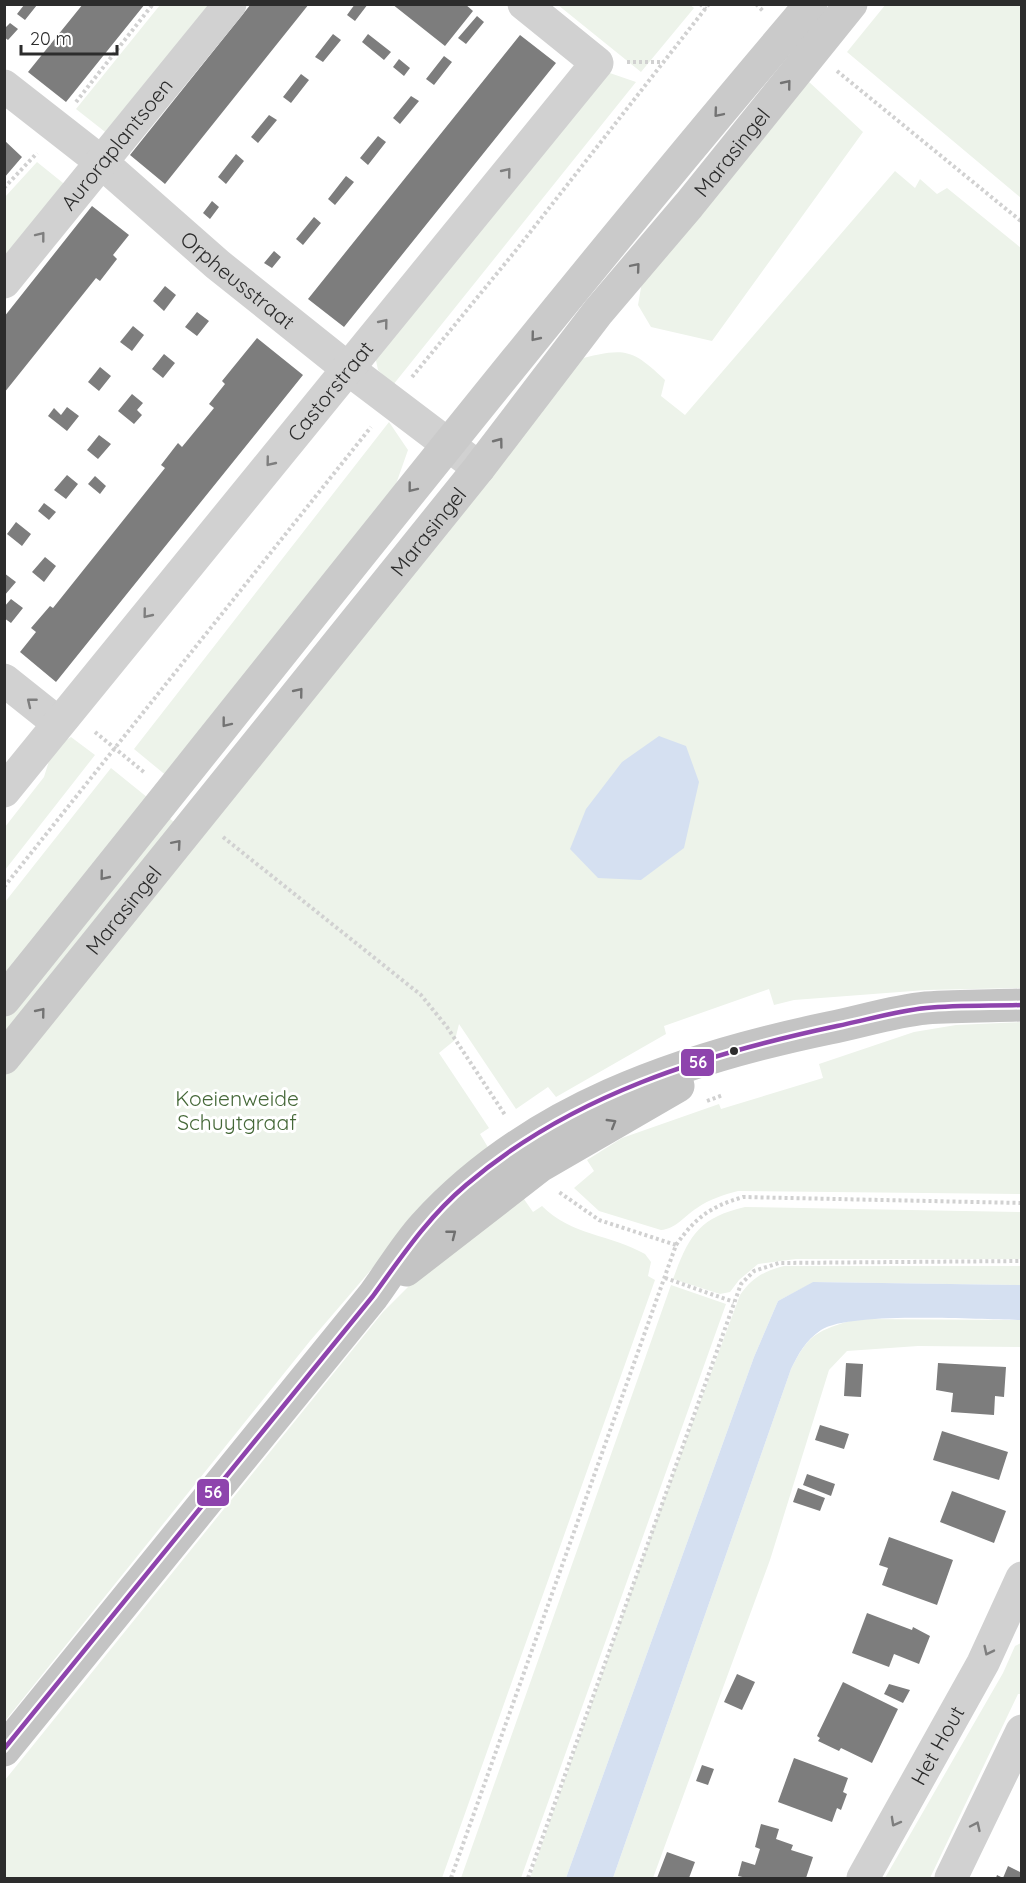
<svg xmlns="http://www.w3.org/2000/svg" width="1026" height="1883" font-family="Quicksand,sans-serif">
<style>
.green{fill:#edf3ea}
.water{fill:#d5e0f1}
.building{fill:#7d7d7d}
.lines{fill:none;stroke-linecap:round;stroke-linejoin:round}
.path{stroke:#d1d1d1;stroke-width:4;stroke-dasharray:3 3;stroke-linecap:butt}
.street{stroke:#d1d1d1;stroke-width:33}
.secondary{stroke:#cacaca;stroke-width:33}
.primary{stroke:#c4c4c4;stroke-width:33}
.bus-1-casing{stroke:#fff;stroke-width:9}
.bus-1{stroke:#8e44ad;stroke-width:4.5}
.oneway{stroke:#737373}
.oneway2{stroke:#7e7e7e}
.oneway3{stroke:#707070}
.bus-dot{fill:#2c2c2c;stroke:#fff;stroke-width:2}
.labels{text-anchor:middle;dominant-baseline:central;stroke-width:6;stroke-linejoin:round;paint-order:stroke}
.street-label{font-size:21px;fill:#2c2c2c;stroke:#fff}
.park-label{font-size:21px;fill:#456838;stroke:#fff}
.line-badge{stroke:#fff;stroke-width:2}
.badge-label{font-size:16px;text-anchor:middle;font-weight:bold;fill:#fff}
</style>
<rect width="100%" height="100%" fill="#fff"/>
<!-- green -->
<path class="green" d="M 689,4 L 694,8 L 641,72 L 558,5 Z
M 886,4 L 1021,5 L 1021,198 L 847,52 Z
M 160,5 L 215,5 L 109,135 L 76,109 Z
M 601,70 L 636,82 L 393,385 L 378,370 L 374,351 Z
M 808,81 L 863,132 L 712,341 L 651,327 L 638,305 L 643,276 Z
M 37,162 L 68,187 L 5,265 L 5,197 Z
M 895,171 L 915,188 L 920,179 L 937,194 L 947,188 L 1021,248 L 1021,988 L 926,990 L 794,1000 L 774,1005 L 769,989 L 664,1026 L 666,1034 L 556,1097 L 548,1087 L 516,1109 L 459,1024 L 455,1040 L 439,1053 L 489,1128 L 480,1134 L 492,1154 L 394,1243 L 310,1341 L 5,1721 L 5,1069 L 574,360 C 622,349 629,345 665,380 L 661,396 L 685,415 Z
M 389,422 L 408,450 L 390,501 L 168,777 L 134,749 Z
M 71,737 L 95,755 L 5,870 L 5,827 L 44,777 L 53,748 Z
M 111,768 L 153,802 L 5,984 L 5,902 Z
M 165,815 L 178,825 L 5,1037 L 5,1017 Z
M 1021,1022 L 1021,1194 L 738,1191 C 723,1195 710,1199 697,1208 C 684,1216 676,1229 661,1230 L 599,1211 L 574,1188 L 594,1171 L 587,1160 L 622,1138 L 719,1104 L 721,1109 L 823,1078 L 819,1064 L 914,1032 L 956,1025 Z
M 519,1192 L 533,1212 L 542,1206 C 570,1235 612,1235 645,1254 L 651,1262 L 648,1276 L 655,1280 L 442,1878 L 5,1878 L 5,1780 L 383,1312 L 432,1263 Z
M 745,1207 L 1021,1212 L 1021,1259 L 796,1259 L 758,1264 L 739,1280 L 730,1292 L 720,1294 L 673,1279 C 689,1236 698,1218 745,1207 Z
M 784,1266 L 1021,1266 L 1021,1285 L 814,1282 L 778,1301 L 754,1357 L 566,1878 L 530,1878 L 656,1521 L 740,1295 C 752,1278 764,1271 784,1266 Z
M 671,1285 L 726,1304 L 521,1878 L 461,1878 Z
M 856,1319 L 1021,1320 L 1021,1347 L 918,1346 L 847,1351 L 829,1370 L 770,1560 L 653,1878 L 613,1878 L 791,1369 C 809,1333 817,1331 856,1319 Z
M 1021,1643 L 1021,1694 L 1018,1694 L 930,1878 L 885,1878 L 1003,1673 L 1015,1646 Z"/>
<!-- water -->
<path class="water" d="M 659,736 L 686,746 L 699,782 L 684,848 L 641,880 L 598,878 L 570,849 L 586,809 L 622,762 Z
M 813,1282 L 1021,1285 L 1021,1320 C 980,1320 852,1311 821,1330 C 805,1341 799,1353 791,1369 L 613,1878 L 566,1878 L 754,1357 L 778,1301 Z"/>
<!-- building -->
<path class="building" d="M 83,4 L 145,4 L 66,102 L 28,72 Z
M 251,4 L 309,4 L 165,184 L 130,155 Z
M 355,4 L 368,4 L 355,21 L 347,15 Z
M 392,4 L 465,4 L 473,11 L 445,46 Z
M 24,5 L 37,5 L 25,20 L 17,14 Z
M 477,16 L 484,22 L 466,44 L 458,38 Z
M 10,23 L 18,29 L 8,40 L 4,37 L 4,29 Z
M 333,34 L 341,40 L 323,62 L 315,57 Z
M 368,34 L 391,52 L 384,60 L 362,42 Z
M 520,35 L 556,63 L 344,327 L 308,299 Z
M 444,56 L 452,62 L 434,85 L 426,79 Z
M 399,59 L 410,68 L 404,76 L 393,67 Z
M 301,74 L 309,80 L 291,103 L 283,97 Z
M 411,96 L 419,101 L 400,124 L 393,118 Z
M 269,115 L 277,120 L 258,143 L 251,137 Z
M 378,136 L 386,142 L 368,165 L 360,158 Z
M 4,140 L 22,157 L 4,178 Z
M 236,154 L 244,161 L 226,184 L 218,177 Z
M 346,176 L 354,182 L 335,205 L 328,199 Z
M 212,201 L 219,207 L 210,219 L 203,213 Z
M 92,206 L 129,235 L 113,255 L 117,259 L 100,281 L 96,278 L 4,393 L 4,317 Z
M 314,217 L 321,223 L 303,245 L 296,239 Z
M 274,251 L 281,257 L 272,268 L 264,263 Z
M 165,286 L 176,295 L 164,311 L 153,301 Z
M 197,312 L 209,321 L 197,336 L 185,327 Z
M 133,326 L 144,335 L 132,351 L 120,342 Z
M 257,338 L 303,375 L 56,682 L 20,652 L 36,632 L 31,628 L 50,606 L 53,608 L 165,468 L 161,465 L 178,443 L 182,447 L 214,408 L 209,404 L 225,384 L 222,381 Z
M 164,354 L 175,363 L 163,378 L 152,369 Z
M 100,367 L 111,376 L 99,391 L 88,382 Z
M 132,394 L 143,403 L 137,410 L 142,415 L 134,424 L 118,411 Z
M 67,407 L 79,416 L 67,431 L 48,416 L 54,408 L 61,415 Z
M 99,435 L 111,444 L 98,459 L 87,450 Z
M 67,475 L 78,484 L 66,499 L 54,490 Z
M 95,476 L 106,486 L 100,494 L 88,484 Z
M 44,503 L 56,512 L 49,520 L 38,511 Z
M 16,522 L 31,534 L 22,546 L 7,534 Z
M 45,557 L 56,566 L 44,582 L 32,572 Z
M 4,573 L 16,582 L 4,596 Z
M 11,599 L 23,608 L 11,623 L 4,618 L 4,607 Z
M 846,1363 L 863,1364 L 861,1397 L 844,1396 Z
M 938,1363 L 1006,1367 L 1004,1397 L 995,1396 L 994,1415 L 951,1412 L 953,1393 L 936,1390 Z
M 820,1425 L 849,1434 L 844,1449 L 815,1440 Z
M 942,1431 L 1008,1452 L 999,1480 L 933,1460 Z
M 807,1474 L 835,1484 L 831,1496 L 803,1485 Z
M 798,1488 L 825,1498 L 820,1511 L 793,1502 Z
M 952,1491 L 1006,1511 L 994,1543 L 940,1522 Z
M 889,1537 L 953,1560 L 937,1605 L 882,1585 L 888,1568 L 879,1565 Z
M 867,1613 L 912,1630 L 913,1627 L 930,1636 L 919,1664 L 894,1654 L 889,1667 L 852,1653 Z
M 737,1674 L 755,1682 L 742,1710 L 724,1702 Z
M 843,1682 L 898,1709 L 872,1763 L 841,1748 L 839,1751 L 818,1741 L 820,1738 L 817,1736 Z
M 889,1684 L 910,1690 L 903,1703 L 884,1694 Z
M 794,1758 L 848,1778 L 843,1792 L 847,1794 L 841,1810 L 837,1808 L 832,1822 L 778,1802 Z
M 702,1765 L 714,1769 L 708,1785 L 696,1781 Z
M 761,1824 L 779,1829 L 776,1839 L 793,1845 L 791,1850 L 813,1857 L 806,1878 L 747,1878 L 738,1876 L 742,1861 L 755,1865 L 760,1849 L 755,1847 Z
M 667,1852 L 695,1862 L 689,1878 L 657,1878 Z
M 1008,1866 L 1022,1873 L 1022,1878 L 996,1878 L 997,1875 L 1003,1878 Z"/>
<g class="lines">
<!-- path -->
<path class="path" d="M 700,4 L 706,9
M 756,4 L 764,12
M 627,62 L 664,62
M 837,71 L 1022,222
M 76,102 L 153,4
M 4,188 L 37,153
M 412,377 L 517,249 L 709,4
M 95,732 L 145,773
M 223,837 L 421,995 L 447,1027 L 505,1115
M 4,887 L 371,427
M 707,1101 L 723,1095
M 676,1245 C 696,1217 710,1207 743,1197 L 1022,1203
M 665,1278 L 734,1302
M 451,1878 L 676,1245 L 599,1220 L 559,1192
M 528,1878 L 741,1284 L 754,1271 L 779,1263 L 1022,1261"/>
<!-- street -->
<g class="street">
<path id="s1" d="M 4,86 L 100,161 L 217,264 L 347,368 L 479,468"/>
<path id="s2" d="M 4,282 L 230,4"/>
<path d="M 4,680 L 58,723"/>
<path id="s3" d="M 4,791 L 597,63 L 524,4"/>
<path id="s4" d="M 863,1878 L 983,1663 L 1022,1578"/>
<path d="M 951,1878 L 1022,1731"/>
</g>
<!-- secondary -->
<g class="secondary">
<path d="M 4,1000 C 272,667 534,330 811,4"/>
<path id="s5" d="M 4,1058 L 479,468 L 598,312 L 689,205 L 851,4"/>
</g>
<!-- primary -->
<path class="primary" d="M 406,1270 L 540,1166 L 678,1086
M 4,1750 L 373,1296 C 390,1273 405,1247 424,1226 C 529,1110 680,1059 829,1028 C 860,1022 894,1011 926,1008 C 958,1006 990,1006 1022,1005"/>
<!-- bus-1 casing -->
<g class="bus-1-casing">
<path id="bus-1" d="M 4,1749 L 373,1296 C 402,1256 428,1217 466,1185 C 571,1095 705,1054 837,1026 C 867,1020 896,1011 926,1008 C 958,1005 990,1006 1022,1005"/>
</g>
<!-- bus-1 -->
<use href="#bus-1" class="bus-1"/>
</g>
<!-- one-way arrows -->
<defs><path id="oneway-chevron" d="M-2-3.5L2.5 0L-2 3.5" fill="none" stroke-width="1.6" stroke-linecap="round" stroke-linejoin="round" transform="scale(1.5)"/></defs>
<g class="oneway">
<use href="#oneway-chevron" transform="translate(787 84) rotate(-51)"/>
<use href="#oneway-chevron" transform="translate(718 113) rotate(130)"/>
<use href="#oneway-chevron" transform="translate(636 267) rotate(-50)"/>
<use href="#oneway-chevron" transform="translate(535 337) rotate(129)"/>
<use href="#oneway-chevron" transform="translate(499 442) rotate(-53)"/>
<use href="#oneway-chevron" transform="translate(412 488) rotate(128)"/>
<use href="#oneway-chevron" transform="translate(299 692) rotate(-51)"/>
<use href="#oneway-chevron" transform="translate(226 723) rotate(128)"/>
<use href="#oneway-chevron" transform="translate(177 844) rotate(-49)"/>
<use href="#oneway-chevron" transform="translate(104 876) rotate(129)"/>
<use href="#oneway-chevron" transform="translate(41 1012) rotate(-51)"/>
</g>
<g class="oneway2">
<use href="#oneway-chevron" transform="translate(507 172) rotate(-51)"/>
<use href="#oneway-chevron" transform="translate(41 236) rotate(-52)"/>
<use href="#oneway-chevron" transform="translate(384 323) rotate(-51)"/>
<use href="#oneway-chevron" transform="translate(270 462) rotate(129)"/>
<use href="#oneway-chevron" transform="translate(147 614) rotate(129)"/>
<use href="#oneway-chevron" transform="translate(31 702) rotate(-141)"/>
<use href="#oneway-chevron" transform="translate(988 1651) rotate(116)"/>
<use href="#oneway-chevron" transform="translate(895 1822) rotate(119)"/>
<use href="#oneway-chevron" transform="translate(976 1826) rotate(-65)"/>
</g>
<g class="oneway3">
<use href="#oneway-chevron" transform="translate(612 1123) rotate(-31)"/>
<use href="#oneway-chevron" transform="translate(452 1234) rotate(-38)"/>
</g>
<!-- markers -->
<circle class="bus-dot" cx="734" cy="1051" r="5"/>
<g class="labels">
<!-- street labels -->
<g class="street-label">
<text stroke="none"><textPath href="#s2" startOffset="178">Auroraplantsoen</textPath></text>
<text stroke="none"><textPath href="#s5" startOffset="1162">Marasingel</textPath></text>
<text stroke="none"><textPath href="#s1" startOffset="304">Orpheusstraat</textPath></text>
<text stroke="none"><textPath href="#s3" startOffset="516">Castorstraat</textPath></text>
<text stroke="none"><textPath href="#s5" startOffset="676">Marasingel</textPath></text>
<text stroke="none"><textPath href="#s5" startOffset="190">Marasingel</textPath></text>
<text stroke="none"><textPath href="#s4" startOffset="152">Het Hout</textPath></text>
</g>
<!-- park labels -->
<g class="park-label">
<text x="237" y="1098">Koeienweide<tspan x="237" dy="24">Schuytgraaf</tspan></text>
</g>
</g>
<g class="line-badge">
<rect x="680" y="1048" width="35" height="29" rx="6" fill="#8e44ad"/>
<rect x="196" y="1478" width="34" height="29" rx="6" fill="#8e44ad"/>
</g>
<g class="badge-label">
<text x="698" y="1068">56</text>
<text x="213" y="1498">56</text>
</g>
<!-- border -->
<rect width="1026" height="1883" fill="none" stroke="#2c2c2c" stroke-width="12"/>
<!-- scale -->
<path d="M21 45v9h96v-9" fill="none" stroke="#2c2c2c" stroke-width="3"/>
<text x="30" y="45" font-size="18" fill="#2c2c2c" stroke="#ffffff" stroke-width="4.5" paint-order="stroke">20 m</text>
</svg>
